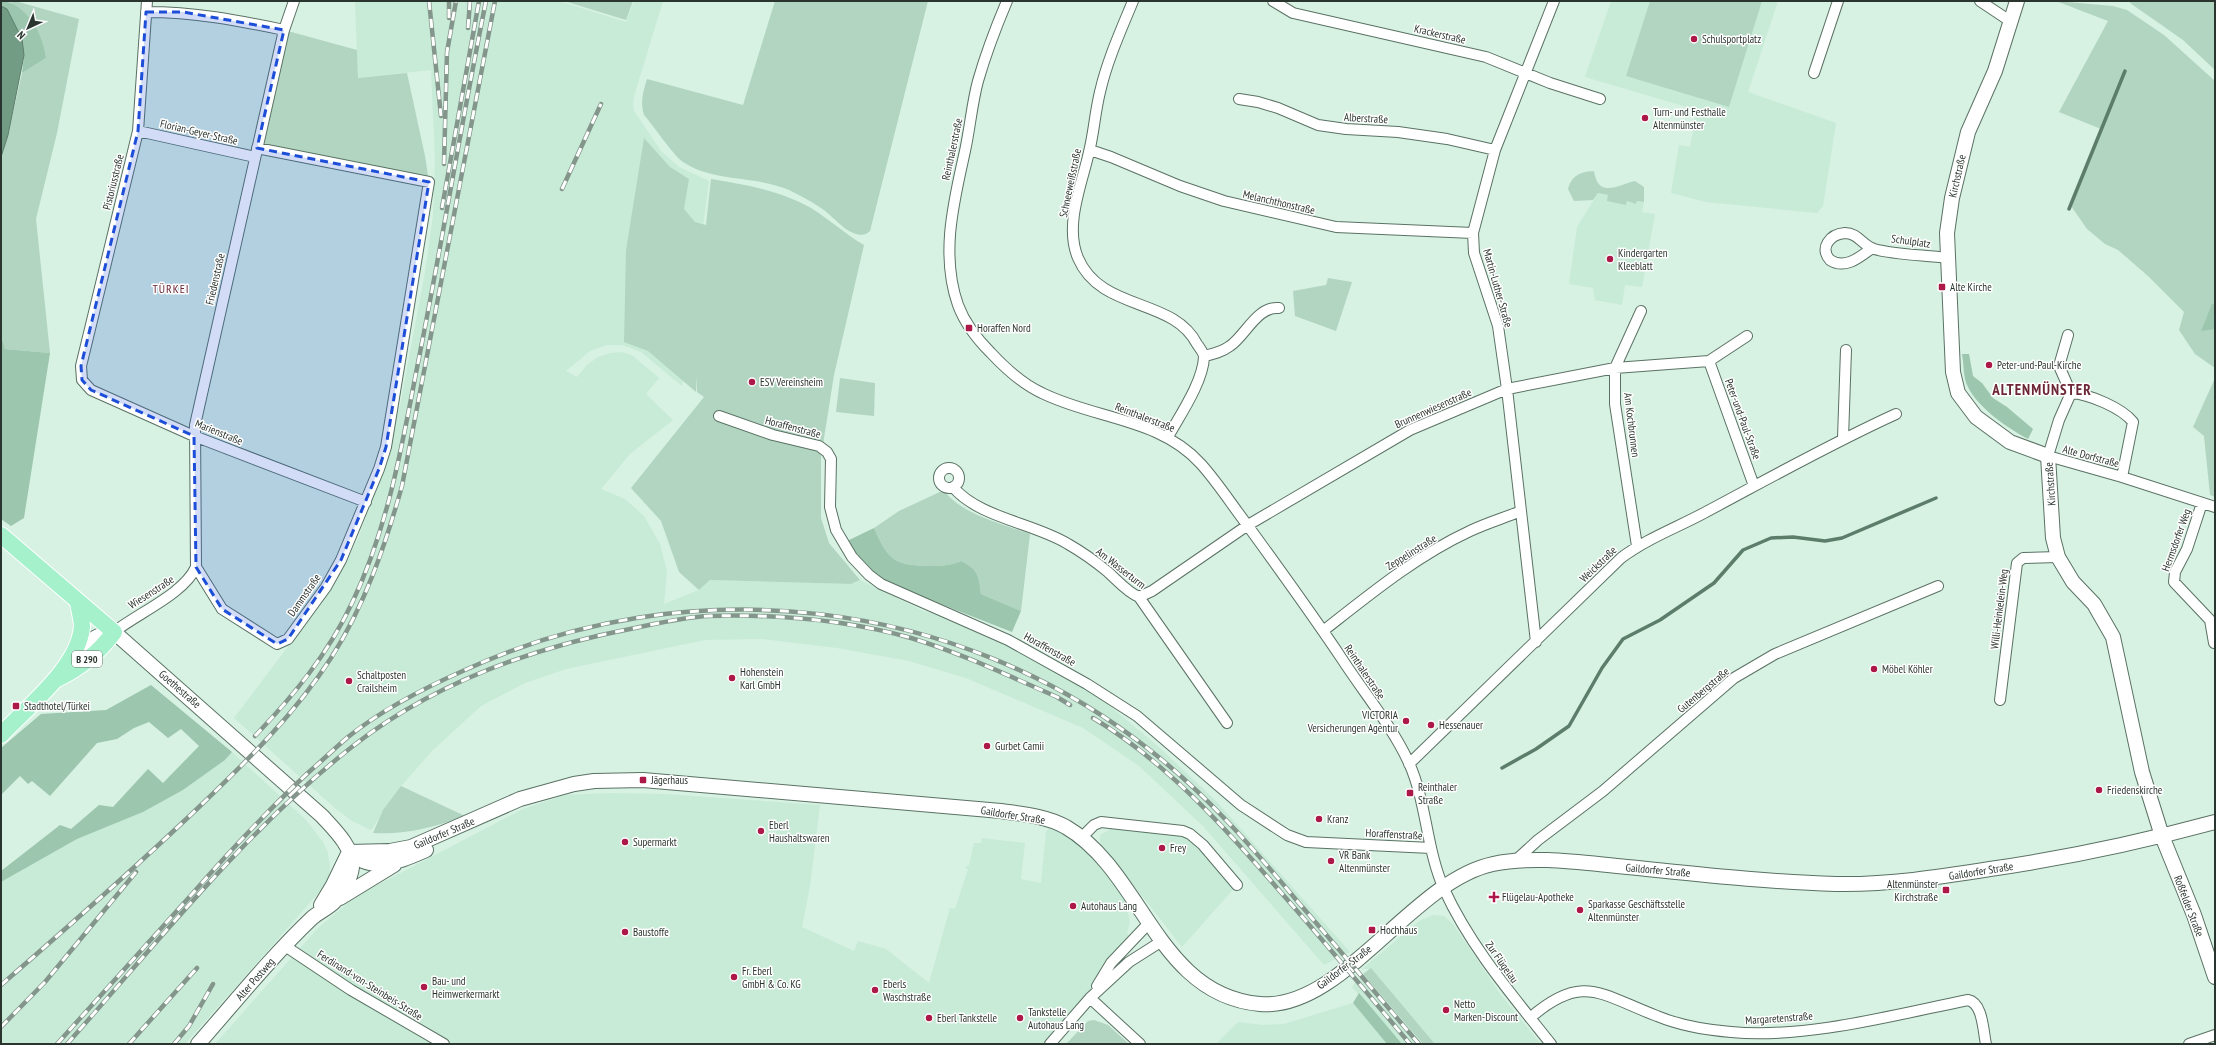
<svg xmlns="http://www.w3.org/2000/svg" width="2216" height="1045" font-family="'PT Sans Narrow',sans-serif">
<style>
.built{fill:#c8ebd7}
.green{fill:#b2d5c1}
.forest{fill:#9cc6ae}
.water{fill:#739c85;stroke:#5d7d6b}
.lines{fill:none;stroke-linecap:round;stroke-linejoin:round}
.stream{stroke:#5d7d6b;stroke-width:3.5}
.street-casing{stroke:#5a7264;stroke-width:12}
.secondary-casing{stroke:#5a7264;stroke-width:16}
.primary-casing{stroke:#fff;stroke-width:18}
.street{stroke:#fff;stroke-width:10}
.secondary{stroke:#fff;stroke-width:14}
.primary{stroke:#a4f1cc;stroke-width:16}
.rail-casing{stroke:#84968c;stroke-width:4.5}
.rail{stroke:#fff;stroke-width:3;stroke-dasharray:9;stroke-linecap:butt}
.marked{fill:#1d4ed8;fill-opacity:0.2;stroke:#1d4ed8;stroke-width:3;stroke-dasharray:8 5;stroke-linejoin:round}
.poi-dot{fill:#ac1948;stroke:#fff;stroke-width:1.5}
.labels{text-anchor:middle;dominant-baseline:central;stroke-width:3;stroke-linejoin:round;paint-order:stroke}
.shield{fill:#fff;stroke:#6b726d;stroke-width:1}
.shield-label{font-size:10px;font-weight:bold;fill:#2b352f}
.street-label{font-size:11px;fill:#2b352f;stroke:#fff}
.poi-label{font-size:11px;fill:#2b352f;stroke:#fff;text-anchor:start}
.neighbourhood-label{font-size:12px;letter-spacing:1px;fill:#6c2635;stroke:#fff}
.district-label{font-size:15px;font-weight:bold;letter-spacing:1px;fill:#6c2635;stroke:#fff}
</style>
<rect width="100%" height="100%" fill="#d7f1e2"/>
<!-- built -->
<path class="built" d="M 355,1 L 559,1 L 626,22 L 634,1 L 663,1 L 635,93 L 633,103 L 634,111 L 661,151 L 679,167 L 709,181 L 682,386 L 641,352 L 623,345 L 607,345 L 590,351 L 566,371 L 577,377 L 587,365 L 598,357 L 610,353 L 623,352 L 633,356 L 659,378 L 646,394 L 673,420 L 630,454 L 601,489 L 625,499 L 644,516 L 660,544 L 667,572 L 664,604 L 699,590 L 710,580 L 851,584 L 860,580 L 923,611 L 954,620 L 1013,647 L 1099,697 L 1160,748 L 1216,801 L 1350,952 L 1324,965 L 1203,826 L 1139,766 L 1098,738 L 1083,728 L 966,678 L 909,661 L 837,648 L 761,639 L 705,640 L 566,669 L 525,683 L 481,706 L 433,750 L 401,786 L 371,830 L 352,821 L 335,808 L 234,718 L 334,586 L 358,538 L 373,498 L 400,406 L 425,272 L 433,215 L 435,160 L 431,70 L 358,78 Z
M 1611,1 L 1778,1 L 1748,92 L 1836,123 L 1823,206 L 1817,213 L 1706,202 L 1671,193 L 1679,145 L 1690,147 L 1697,110 L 1585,77 Z
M 1598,193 L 1608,195 L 1626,205 L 1627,201 L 1636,204 L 1637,201 L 1644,202 L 1642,212 L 1655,214 L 1642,287 L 1625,285 L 1622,305 L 1595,300 L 1593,288 L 1569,284 L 1577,227 Z
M 232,752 L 306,820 L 323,842 L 328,853 L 330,867 L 329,881 L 185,1044 L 1,1044 L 1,882 L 77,839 L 143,812 L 183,790 L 225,760 Z
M 611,793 L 665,794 L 820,805 L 810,886 L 802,927 L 854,951 L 858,941 L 886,949 L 929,983 L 950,908 L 955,909 L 968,869 L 965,868 L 969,865 L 974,843 L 981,843 L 982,838 L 1025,843 L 1021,879 L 1041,883 L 1046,832 L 1053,821 L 1067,828 L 1134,902 L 1127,908 L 1130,922 L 1127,933 L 1133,940 L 1090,998 L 1050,1044 L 215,1044 L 318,928 L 348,903 L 370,889 L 523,809 L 565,795 Z
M 1109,822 L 1183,831 L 1237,885 L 1182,947 L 1100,842 L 1100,835 L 1109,830 Z
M 1433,915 L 1444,916 L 1453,924 L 1501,995 L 1541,1044 L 1435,1044 L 1371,969 L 1362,969 L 1419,921 Z
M 1363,974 L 1423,1044 L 1402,1044 L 1352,987 Z
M 1353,1003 L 1387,1044 L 1216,1044 L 1238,1022 L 1263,1025 L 1284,1024 Z"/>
<!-- green -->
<path class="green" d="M 9,1 L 15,1 L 79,19 L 57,133 L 36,219 L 50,353 L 5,349 L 1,335 L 1,157 L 8,135 L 22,73 L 46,58 C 45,36 27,13 9,1 Z
M 564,1 L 633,1 L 626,20 Z
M 775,1 L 928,1 L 870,231 L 866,234 C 849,239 834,216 821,208 C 811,201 799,195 789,190 C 755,175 715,183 683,162 C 672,154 654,126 644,115 C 640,102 643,92 647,79 L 743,105 Z
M 1650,1 L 1762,1 L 1729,107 L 1626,76 Z
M 2056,1 L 2113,6 L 2127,10 L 2164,35 L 2215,81 L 2215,368 L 2195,354 L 2179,330 L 2184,312 L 2148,276 L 2118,250 L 2105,244 L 2087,229 L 2071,206 L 2101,129 L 2059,112 L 2108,21 Z
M 2131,1 L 2215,1 L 2215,70 L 2183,40 L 2130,3 Z
M 284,30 L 357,50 L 358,78 L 407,73 L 425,156 L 429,182 L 257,148 Z
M 644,138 L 670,167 L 689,179 L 684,209 L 695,222 L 706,225 L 711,179 C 746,185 779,190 811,208 C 829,219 845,234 864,245 L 834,375 L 821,457 L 821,518 L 829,543 L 860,580 L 851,584 L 710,580 L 699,590 L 679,572 L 661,521 L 631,488 L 704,397 L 697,392 L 696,376 L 696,392 L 648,351 L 624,342 L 626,250 Z
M 1594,171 C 1598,200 1620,184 1635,181 L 1644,187 L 1644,202 L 1637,201 L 1636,204 L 1627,201 L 1626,205 L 1607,201 L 1608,195 L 1598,193 L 1593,200 L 1574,201 L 1568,189 C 1572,175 1580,172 1594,171 Z
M 1328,278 L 1352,282 L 1336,331 L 1295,316 L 1293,291 L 1326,285 Z
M 840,378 L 875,383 L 874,416 L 836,412 Z
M 2215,378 L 2215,497 L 2210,495 L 2204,436 L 2193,427 Z
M 944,490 C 958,513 1005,525 1030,534 L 1021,611 L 981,594 C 979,576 978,569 961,561 C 949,566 939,566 927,566 C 893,565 888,559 874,528 L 899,511 Z
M 401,786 L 465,816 C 436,827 405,835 373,833 L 383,810 Z
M 1371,968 L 1435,1044 L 1423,1044 L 1363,974 Z
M 1094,1020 L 1108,1025 L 1129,1044 L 1066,1044 L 1088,1021 Z"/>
<!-- forest -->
<path class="forest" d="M 1,1 C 25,1 45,37 46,58 L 22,73 L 24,55 L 7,9 L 1,6 Z
M 2212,304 L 2215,304 L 2215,329 L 2201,331 Z
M 1,335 L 5,349 L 50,353 L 24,518 L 11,526 L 1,519 Z
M 1962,354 L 1969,354 L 1973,376 L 1982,383 L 1993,398 L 2007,407 L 2033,429 L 2028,439 C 2009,429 1978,408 1968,387 C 1963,378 1964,364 1962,354 Z
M 874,528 C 888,559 893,565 927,566 C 939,566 949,566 961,561 C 978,569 979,576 981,594 L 1021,611 L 1012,632 L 887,583 L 865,566 L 847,541 Z
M 151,685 L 232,752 L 225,760 L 183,790 L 143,812 L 77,839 L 1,882 L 1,871 L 60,825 L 71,829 L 99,805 L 113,807 L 148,769 L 163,783 L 199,746 L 181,729 L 168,738 L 149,722 L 134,728 L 117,739 L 97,743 L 50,796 L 32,781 L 28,784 L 20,776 L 1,795 L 1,748 L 41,714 L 106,710 Z
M 1359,993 L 1402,1044 L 1387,1044 L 1353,1003 Z"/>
<!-- water -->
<path class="water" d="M 1,6 L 7,9 L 22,39 L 24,55 L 8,135 L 1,157 Z"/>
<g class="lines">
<!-- stream -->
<path class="stream" d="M 2069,209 L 2125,71
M 1502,768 L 1536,749 L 1569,726 L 1602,668 L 1623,639 L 1660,620 L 1714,583 L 1743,550 L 1771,538 L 1793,537 L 1825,541 L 1842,538 L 1936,498"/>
<!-- street casing -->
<g class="street-casing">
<path id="street" d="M 147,1 L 138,131 L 81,366 L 82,380 L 91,390 L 194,436 L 366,502
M 1007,1 C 996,27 986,53 978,81 C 972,103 970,128 965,151 C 954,201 940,254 958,305 C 965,324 977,339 991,353 C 1006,369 1022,384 1042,393 C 1094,419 1160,418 1201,464 C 1218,483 1232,505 1248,526 C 1280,570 1312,614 1342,659 C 1364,693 1392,726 1409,763 C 1427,803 1426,849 1444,889 C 1470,946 1512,995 1551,1044
M 1133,1 C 1121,30 1107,61 1100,92 C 1095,112 1094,132 1089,152 C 1082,184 1064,225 1078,258 C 1101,312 1173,297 1197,344 C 1199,347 1204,353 1204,357 C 1203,382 1180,415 1168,437
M 1273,1 L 1293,13 L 1486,57 L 1550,83 L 1600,99
M 1980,1 L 2010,21
M 146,12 C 195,12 236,20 284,30
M 1814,73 L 1838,1
M 1239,99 L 1258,102 L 1278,108 L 1318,125 L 1346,129 L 1398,132 L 1447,139 L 1495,150
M 138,131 L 255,157
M 1090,150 L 1111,157 L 1180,186 L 1224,201 L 1336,227 L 1473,233
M 1872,248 C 1860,257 1845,270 1830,260 C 1819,248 1830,234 1845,233 C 1858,233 1862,245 1874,249 C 1896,255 1924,255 1947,258
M 2068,335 L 2059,366 L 2071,393
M 1204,356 C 1213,354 1222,352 1230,346 C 1246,335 1257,306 1279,308
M 1709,361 L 1754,486
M 719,416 L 773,435 L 819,446 L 827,452 L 831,459 L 830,507 L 836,530 L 852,557 L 869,575 L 881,584 L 1008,640 L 1087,684 L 1137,716 L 1241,805 L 1287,835 L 1306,842 L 1431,848
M 1843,438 L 1846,350
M939 478a10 10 0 1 1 20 0a10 10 0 1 1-20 0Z
M 2122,477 L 2133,422 C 2122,408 2089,394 2071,393 L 2059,420 L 2048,456 L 2122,477 L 2215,507
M 953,487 C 979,518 1034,523 1068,544 C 1082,552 1096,562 1108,572 C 1118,581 1127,592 1139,597 L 1227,723
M 2202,503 L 2187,549 L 2175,572 L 2174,582 L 2210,620 L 2214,643
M 1637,546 L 1615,404 L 1615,368 L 1641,311
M 196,567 L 222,609 L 277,644 L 288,639 L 326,587 L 341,560 L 379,469 L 386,447 L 429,182 L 257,148
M 1139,597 L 1152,591 L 1248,525 L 1410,430 L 1507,389 L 1615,368 L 1709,361 L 1747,336
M 1323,631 C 1369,595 1416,556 1470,531 C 1487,523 1504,518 1521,511
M 114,632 C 138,613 184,594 196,567 L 195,425 L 284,30 L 294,1
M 1536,642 L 1507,389 L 1498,326 L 1474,253 L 1473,233 L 1495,150 L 1554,1
M 2000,700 L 2017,563 L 2023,558 L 2058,557
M 1409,764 L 1621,558 C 1646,539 1676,528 1704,513 C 1768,479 1830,444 1896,414
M 1081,838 L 1094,825 L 1101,822 L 1183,831 L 1190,834 L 1203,845 L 1237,885
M 1515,861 L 1538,840 L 1603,791 L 1734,678 L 1775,654 L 1938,586
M 285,946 L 351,990 L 444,1044
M 1097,986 L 1111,963 L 1149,923
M 1090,998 L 1140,1044
M 1530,1018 C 1583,972 1601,995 1657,1016 C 1681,1026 1706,1030 1731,1032 C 1806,1039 1894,1015 1968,1000 C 1983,1003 1983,1031 1986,1044
M 1050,1044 L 1090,998 L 1129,962 L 1162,941
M 2189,1044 L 2215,1035"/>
</g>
<!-- secondary casing -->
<g class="secondary-casing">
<path id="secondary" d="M 2017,1 L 1995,71 L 1968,132 L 1952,198 L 1947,233 L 1953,372 L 1958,393 L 1976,417 L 2010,442 L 2048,456 L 2053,538 L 2058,557 L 2073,582 L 2094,604 L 2113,637 L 2142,772 L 2162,836 L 2194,915 L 2215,977
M 73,655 C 87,644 96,633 114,632 L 322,816 C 334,829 354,848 352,867 C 351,878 342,894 334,902 C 328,908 319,912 312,918 C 271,957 235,1002 198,1044
M 349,852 L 390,851 L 411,847 L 520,799 L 574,784 L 594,781 L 643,780 L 1001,811 C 1023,814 1046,816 1066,827 C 1143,872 1157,995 1260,1004 C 1342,1011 1412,881 1493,864 C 1536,855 1583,863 1627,867 C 1697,874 1766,882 1836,884 C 1888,885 1939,877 1990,869 C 2066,858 2141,842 2215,822
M 349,852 C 374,874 398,862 426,850
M 340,898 L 394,865
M 321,905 L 333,885 L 349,852"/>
</g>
<!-- primary casing -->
<g class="primary-casing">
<path id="primary" d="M 1,535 L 114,632 C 99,653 78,669 55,680
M 1,735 C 28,706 78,668 82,627 C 82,619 79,610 78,602"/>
</g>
<!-- street -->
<use href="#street" class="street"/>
<!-- secondary -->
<use href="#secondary" class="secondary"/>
<!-- primary -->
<use href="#primary" class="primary"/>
<!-- rail casing -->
<g class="rail-casing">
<path id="rail" d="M 429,1 L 441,116
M 449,18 L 449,1
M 468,28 L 470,1
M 444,164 L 447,52 L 456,1
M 562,189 L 601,104
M 442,208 L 479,1
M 1093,718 C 1168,763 1228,831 1285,897 C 1327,945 1369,995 1410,1044
M 255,736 C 294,695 328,654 352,603 C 387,530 401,451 416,373 C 441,249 461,125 486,1
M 1,985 C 68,927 135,868 199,807 C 246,762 295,714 331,658 C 365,605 385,546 402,486 L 495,1
M 1,1027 L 45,982 L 136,872
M 57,1044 C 102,994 148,943 193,893 C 230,851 268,810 310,771 C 323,760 335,748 348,737 C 383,709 424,688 465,670 C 689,567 957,597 1151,751 C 1207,795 1253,848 1298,902 C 1339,949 1379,997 1419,1044
M 67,1044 C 157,943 247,829 353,746 C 434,683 534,647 635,628 C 659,623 685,617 709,616 C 776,614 847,620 911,638 C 961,653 1009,676 1057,697 L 1070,705
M 129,1044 L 197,968
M 174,1044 L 189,1026 L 213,984"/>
</g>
<!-- rail -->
<use href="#rail" class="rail"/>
</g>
<!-- marked area -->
<path class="marked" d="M 146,12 L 183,12 L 284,30 L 257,148 L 429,182 L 386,447 L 379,469 L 341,560 L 288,639 L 277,644 L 222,609 L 196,567 L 194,436 L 91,390 L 82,380 L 81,366 L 138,131 Z"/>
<!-- markers -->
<g class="poi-dot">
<circle cx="1694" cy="39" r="4"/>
<circle cx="1645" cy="118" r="4"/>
<circle cx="1610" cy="259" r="4"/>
<rect x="1938" y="283" width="8" height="8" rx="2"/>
<rect x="965" y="324" width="8" height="8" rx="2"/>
<circle cx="1989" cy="365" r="4"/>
<circle cx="752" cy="382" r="4"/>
<circle cx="1874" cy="669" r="4"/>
<circle cx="732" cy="678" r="4"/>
<circle cx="349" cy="681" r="4"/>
<rect x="12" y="702" width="8" height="8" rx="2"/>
<circle cx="1406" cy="721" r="4"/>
<circle cx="1431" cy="725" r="4"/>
<circle cx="987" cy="746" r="4"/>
<rect x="639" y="776" width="8" height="8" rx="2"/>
<circle cx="2099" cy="790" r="4"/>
<rect x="1406" y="789" width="8" height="8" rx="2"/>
<circle cx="1319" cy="819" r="4"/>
<circle cx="761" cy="831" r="4"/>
<circle cx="625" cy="842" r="4"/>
<circle cx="1162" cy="848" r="4"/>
<circle cx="1331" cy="861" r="4"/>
<rect x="1942" y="886" width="8" height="8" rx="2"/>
<path d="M1492 891h4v4h4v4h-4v4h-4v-4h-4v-4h4z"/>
<circle cx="1073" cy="906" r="4"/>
<circle cx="1580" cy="910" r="4"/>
<rect x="1368" y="926" width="8" height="8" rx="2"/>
<circle cx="625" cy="932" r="4"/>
<circle cx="734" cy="977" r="4"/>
<circle cx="424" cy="987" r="4"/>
<circle cx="875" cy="990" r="4"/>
<circle cx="1446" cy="1010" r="4"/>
<circle cx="929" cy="1018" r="4"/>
<circle cx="1020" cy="1018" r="4"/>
</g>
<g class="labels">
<!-- shield labels -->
<rect class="shield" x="72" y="651" width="30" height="16" rx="3"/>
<g class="shield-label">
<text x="87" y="659">B 290</text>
</g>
<!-- street labels -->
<g class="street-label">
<text transform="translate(1440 34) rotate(13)">Krackerstraße</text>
<text transform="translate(1366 118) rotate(3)">Alberstraße</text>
<text transform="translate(199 132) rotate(13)">Florian-Geyer-Straße</text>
<text transform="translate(952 149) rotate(-78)">Reinthalerstraße</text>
<text transform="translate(1957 176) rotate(-77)">Kirchstraße</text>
<text transform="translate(113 182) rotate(-76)">Pistoriusstraße</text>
<text transform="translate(1070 183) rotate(-78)">Schneeweißstraße</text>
<text transform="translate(1279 202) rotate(13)">Melanchthonstraße</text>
<text transform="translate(1911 241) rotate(8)">Schulplatz</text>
<text transform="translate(215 279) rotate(-77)">Friedenstraße</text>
<text transform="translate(1498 288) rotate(74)">Martin-Luther-Straße</text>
<text transform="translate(1433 408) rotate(-24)">Brunnenwiesenstraße</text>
<text transform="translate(1145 417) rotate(21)">Reinthalerstraße</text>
<text transform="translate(1743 419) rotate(70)">Peter-und-Paul-Straße</text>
<text transform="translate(1632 425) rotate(83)">Am Kochbrunnen</text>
<text transform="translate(793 427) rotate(15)">Horaffenstraße</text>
<text transform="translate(219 432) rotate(22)">Marienstraße</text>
<text transform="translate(2091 456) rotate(15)">Alte Dorfstraße</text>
<text transform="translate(2050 484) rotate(-94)">Kirchstraße</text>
<text transform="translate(2176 540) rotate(-70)">Hermsdorfer Weg</text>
<text transform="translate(1411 552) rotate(-32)">Zeppelinstraße</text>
<text transform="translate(1598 564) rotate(-44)">Weickstraße</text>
<text transform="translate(1121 568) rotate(38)">Am Wasserturm</text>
<text transform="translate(151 592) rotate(-33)">Wiesenstraße</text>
<text transform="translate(304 595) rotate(-55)">Dammstraße</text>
<text transform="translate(1999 609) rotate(-83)">Willi-Heinkelein-Weg</text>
<text transform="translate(1050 649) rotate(29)">Horaffenstraße</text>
<text transform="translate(1365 672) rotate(56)">Reinthalerstraße</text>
<text transform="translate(180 689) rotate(41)">Goethestraße</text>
<text transform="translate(1703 690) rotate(-40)">Gutenbergstraße</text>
<text transform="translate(1013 815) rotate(9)">Gaildorfer Straße</text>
<text transform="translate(444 833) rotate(-23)">Gaildorfer Straße</text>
<text transform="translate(1394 834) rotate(3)">Horaffenstraße</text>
<text transform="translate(1658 870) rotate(5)">Gaildorfer Straße</text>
<text transform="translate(1981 871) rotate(-9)">Gaildorfer Straße</text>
<text transform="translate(2189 906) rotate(69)">Roßfelder Straße</text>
<text transform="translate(1502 962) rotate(55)">Zur Flügelau</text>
<text transform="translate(1344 967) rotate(-37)">Gaildorfer Straße</text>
<text transform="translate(255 979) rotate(-49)">Alter Postweg</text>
<text transform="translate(370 985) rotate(32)">Ferdinand-von-Steinbeis-Straße</text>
<text transform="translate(1779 1018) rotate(-4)">Margaretenstraße</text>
</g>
<!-- poi labels -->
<g class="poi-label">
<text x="1702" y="39">Schulsportplatz</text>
<text x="1653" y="112">Turn- und Festhalle<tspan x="1653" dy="13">Altenmünster</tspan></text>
<text x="1618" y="253">Kindergarten<tspan x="1618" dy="13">Kleeblatt</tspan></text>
<text x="1950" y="287">Alte Kirche</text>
<text x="977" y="328">Horaffen Nord</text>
<text x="1997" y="365">Peter-und-Paul-Kirche</text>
<text x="760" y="382">ESV Vereinsheim</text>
<text x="1882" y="669">Möbel Köhler</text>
<text x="740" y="672">Hohenstein<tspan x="740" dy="13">Karl GmbH</tspan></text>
<text x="357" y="675">Schaltposten<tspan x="357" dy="13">Crailsheim</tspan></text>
<text x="24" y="706">Stadthotel/Türkei</text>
<text x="1398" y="715" text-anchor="end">VICTORIA<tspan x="1398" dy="13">Versicherungen Agentur</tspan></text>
<text x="1439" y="725">Hessenauer</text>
<text x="995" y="746">Gurbet Camii</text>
<text x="651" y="780">Jägerhaus</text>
<text x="1418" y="787">Reinthaler<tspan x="1418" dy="13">Straße</tspan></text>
<text x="2107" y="790">Friedenskirche</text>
<text x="1327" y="819">Kranz</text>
<text x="769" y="825">Eberl<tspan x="769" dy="13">Haushaltswaren</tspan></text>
<text x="633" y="842">Supermarkt</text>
<text x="1170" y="848">Frey</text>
<text x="1339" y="855">VR Bank<tspan x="1339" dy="13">Altenmünster</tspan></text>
<text x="1938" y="884" text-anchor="end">Altenmünster<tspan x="1938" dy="13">Kirchstraße</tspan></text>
<text x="1502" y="897">Flügelau-Apotheke</text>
<text x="1588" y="904">Sparkasse Geschäftsstelle<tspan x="1588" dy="13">Altenmünster</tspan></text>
<text x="1081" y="906">Autohaus Lang</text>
<text x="1380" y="930">Hochhaus</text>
<text x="633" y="932">Baustoffe</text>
<text x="742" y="971">Fr. Eberl<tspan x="742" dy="13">GmbH &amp; Co. KG</tspan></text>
<text x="432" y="981">Bau- und<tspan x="432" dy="13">Heimwerkermarkt</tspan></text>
<text x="883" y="984">Eberls<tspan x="883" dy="13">Waschstraße</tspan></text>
<text x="1454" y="1004">Netto<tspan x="1454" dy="13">Marken-Discount</tspan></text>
<text x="1028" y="1012">Tankstelle<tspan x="1028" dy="13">Autohaus Lang</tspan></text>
<text x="937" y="1018">Eberl Tankstelle</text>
</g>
<!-- neighbourhood labels -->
<g class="neighbourhood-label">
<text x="171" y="288">TÜRKEI</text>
</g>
<!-- district labels -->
<g class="district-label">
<text x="2042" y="389">ALTENMÜNSTER</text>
</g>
</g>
<!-- border -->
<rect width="2216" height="1045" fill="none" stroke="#2b352f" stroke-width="4"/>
<!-- north arrow -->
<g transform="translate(28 28) rotate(224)" stroke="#ffffff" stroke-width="3" paint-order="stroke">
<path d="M0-3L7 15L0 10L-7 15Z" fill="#2b352f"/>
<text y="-6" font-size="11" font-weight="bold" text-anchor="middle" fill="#2b352f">N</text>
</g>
</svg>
